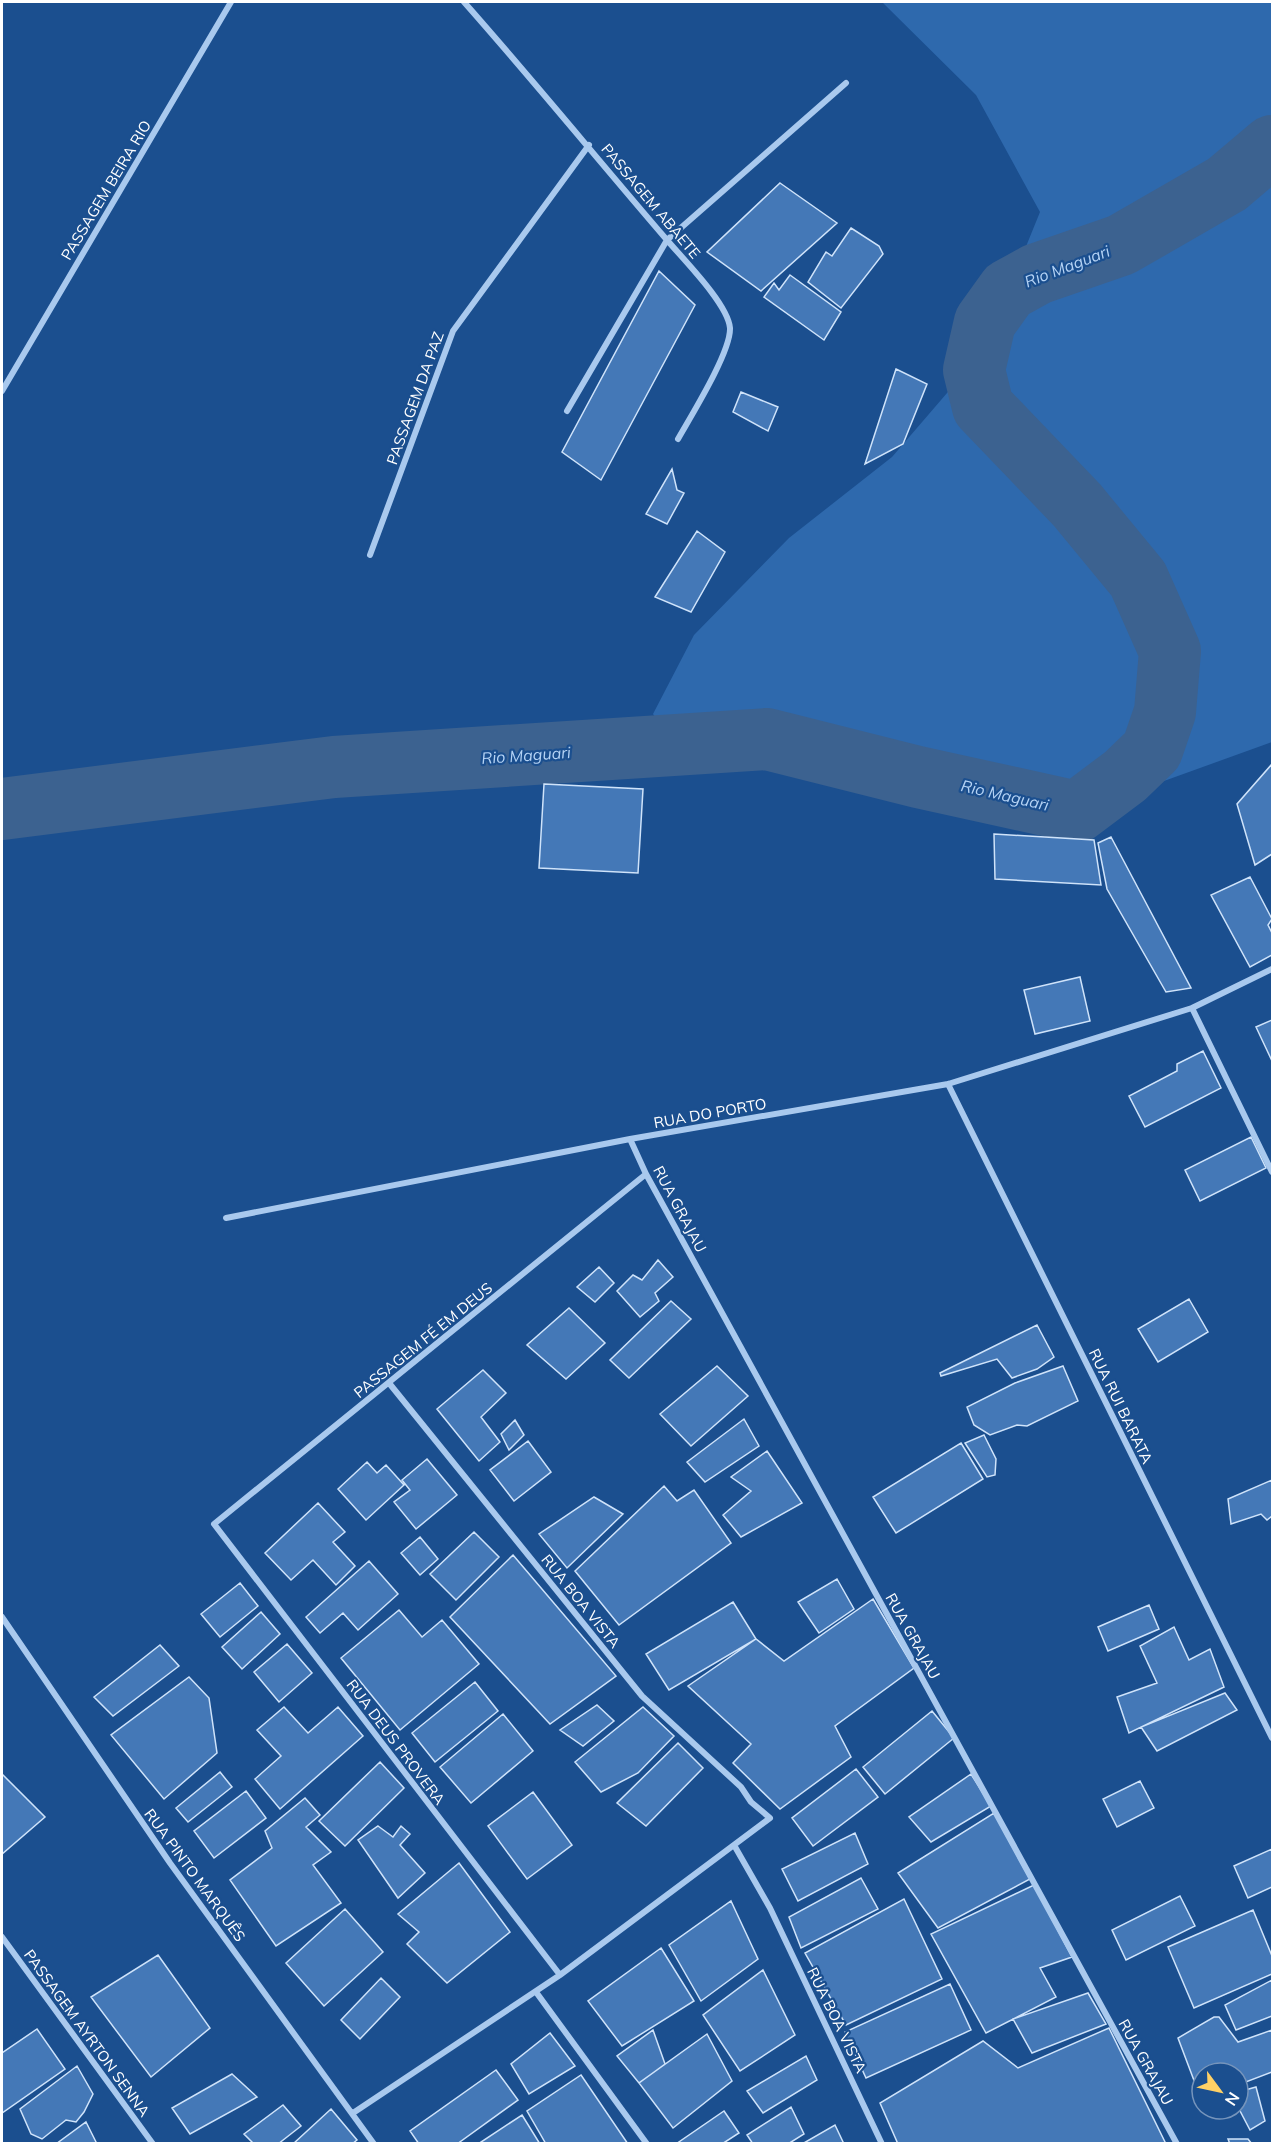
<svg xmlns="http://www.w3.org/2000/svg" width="1274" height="2145" font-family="Mulish,sans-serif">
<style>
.green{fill:#2e69ad}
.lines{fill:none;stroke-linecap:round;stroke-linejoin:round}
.river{stroke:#3c6290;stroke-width:62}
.building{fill:#4478b7;stroke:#cfe3fa;stroke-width:1.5}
.minor{stroke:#a9c9ee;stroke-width:6}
.labels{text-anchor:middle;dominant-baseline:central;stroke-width:4.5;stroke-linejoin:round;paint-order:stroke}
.street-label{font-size:15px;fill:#fff;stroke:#1b4f8f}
.water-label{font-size:16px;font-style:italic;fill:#b5d3f5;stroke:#1b4f8f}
</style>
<rect width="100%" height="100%" fill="#1b4f8f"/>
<!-- green -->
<path class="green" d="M 882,2 L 1272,2 L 1272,742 L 1164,781 L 1067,798 L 926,786 L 684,756 L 653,714 L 694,635 L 789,538 L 892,457 L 984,350 L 1040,212 L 976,95 Z"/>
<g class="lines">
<!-- river -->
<path class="river" d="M 2,809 L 334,767 L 767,739 L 918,777 L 1077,812 L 1125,776 L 1152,750 L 1165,712 L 1170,651 L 1138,579 L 1077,505 L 983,407 L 974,370 L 985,322 L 1008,290 L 1037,274 L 1121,245 L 1227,184 L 1272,146"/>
</g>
<!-- building -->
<path class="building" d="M 780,183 L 837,223 L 761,291 L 707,252 Z
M 851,228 L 879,246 L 883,254 L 841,308 L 808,282 L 826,252 L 832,256 Z
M 659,271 L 695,305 L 601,480 L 562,452 Z
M 790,275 L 841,312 L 824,340 L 764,297 L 774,283 L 779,290 Z
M 896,369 L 927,384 L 903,444 L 865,464 Z
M 741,392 L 778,407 L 768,431 L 733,412 Z
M 672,469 L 677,490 L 684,493 L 667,524 L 646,514 Z
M 697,531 L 725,552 L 691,612 L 655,597 Z
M 1272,764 L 1272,854 L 1255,865 L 1237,804 Z
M 544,784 L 643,789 L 638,873 L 539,868 Z
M 994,834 L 1094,840 L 1101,885 L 995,879 Z
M 1111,837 L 1191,988 L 1166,992 L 1107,889 L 1098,843 Z
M 1250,877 L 1272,919 L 1268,925 L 1272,933 L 1272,955 L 1250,967 L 1211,895 Z
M 1080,977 L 1090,1021 L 1035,1034 L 1024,990 Z
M 1272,1020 L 1272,1061 L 1256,1027 Z
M 1203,1051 L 1221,1088 L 1145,1127 L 1129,1096 L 1177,1071 L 1177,1064 Z
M 1251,1137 L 1266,1168 L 1200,1201 L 1185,1170 Z
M 658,1260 L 673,1277 L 655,1293 L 659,1301 L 640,1317 L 617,1291 L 633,1275 L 642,1280 Z
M 599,1267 L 614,1283 L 595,1302 L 577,1287 Z
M 1189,1299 L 1208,1332 L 1158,1362 L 1138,1329 Z
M 671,1301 L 691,1319 L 629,1378 L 610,1360 Z
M 569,1308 L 605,1343 L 566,1379 L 527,1345 Z
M 1037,1325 L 1054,1357 L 1037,1369 L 1012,1378 L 997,1359 L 941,1376 L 940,1373 Z
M 717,1366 L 748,1396 L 691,1446 L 660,1414 Z
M 1063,1366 L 1078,1401 L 1027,1426 L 1017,1425 L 990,1435 L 974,1425 L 967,1407 L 1015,1383 Z
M 483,1370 L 506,1393 L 481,1417 L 500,1442 L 479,1461 L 437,1409 Z
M 744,1419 L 759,1446 L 705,1482 L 687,1462 Z
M 515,1420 L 524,1435 L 509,1450 L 501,1434 Z
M 984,1435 L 996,1459 L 995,1475 L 987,1477 L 965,1443 Z
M 528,1441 L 551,1472 L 514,1501 L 490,1470 Z
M 961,1443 L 983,1479 L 896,1533 L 873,1497 Z
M 767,1451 L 802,1503 L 741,1537 L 723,1515 L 751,1491 L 731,1477 Z
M 427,1459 L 457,1495 L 416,1529 L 394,1502 L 410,1490 L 402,1480 Z
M 367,1462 L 377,1473 L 386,1465 L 404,1485 L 366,1520 L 338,1489 Z
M 1272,1480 L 1272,1516 L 1267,1520 L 1261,1514 L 1231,1524 L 1228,1499 Z
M 664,1486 L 677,1501 L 694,1490 L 731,1543 L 619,1625 L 575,1571 Z
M 594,1497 L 623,1514 L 567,1568 L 539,1534 Z
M 318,1503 L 345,1532 L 333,1542 L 355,1566 L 336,1585 L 313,1560 L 291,1580 L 265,1553 Z
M 474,1532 L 499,1557 L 456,1600 L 430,1574 Z
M 420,1537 L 438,1559 L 420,1575 L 401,1553 Z
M 513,1555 L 616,1676 L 550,1724 L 450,1617 Z
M 369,1561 L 398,1594 L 358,1630 L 343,1613 L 320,1633 L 306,1617 Z
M 837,1579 L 854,1609 L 819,1633 L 798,1602 Z
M 240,1583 L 258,1606 L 220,1637 L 201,1614 Z
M 873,1599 L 914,1668 L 835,1726 L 851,1757 L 780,1809 L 733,1763 L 751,1744 L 688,1686 L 756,1639 L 784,1661 Z
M 733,1602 L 756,1639 L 669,1690 L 646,1654 Z
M 1149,1605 L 1159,1629 L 1108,1651 L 1098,1627 Z
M 399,1610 L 422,1637 L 442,1620 L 479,1664 L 400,1730 L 341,1658 Z
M 261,1612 L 280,1634 L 242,1669 L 222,1647 Z
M 1174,1627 L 1189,1660 L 1210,1649 L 1224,1687 L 1129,1733 L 1117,1697 L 1157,1683 L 1140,1646 Z
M 287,1644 L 312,1673 L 279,1702 L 254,1672 Z
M 160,1645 L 179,1666 L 113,1716 L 94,1697 Z
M 189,1677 L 209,1698 L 217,1753 L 164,1799 L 111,1735 Z
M 475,1682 L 498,1711 L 435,1762 L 412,1733 Z
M 1225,1693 L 1237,1710 L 1157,1751 L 1141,1727 Z
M 597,1705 L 614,1721 L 583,1746 L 560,1730 Z
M 284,1707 L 308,1733 L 338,1707 L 363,1736 L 280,1809 L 255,1779 L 281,1756 L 257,1730 Z
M 643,1707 L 674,1736 L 638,1773 L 601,1792 L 575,1762 Z
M 932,1711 L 954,1738 L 885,1794 L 863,1767 Z
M 503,1714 L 533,1751 L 471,1803 L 440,1767 Z
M 678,1743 L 703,1768 L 646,1826 L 617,1803 Z
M 380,1762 L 404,1788 L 345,1846 L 319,1821 Z
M 856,1769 L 878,1797 L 813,1846 L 792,1818 Z
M 220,1772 L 232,1787 L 188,1822 L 176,1808 Z
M 2,1774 L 45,1817 L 2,1854 Z
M 971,1774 L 991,1806 L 931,1842 L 909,1817 Z
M 1140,1781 L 1154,1808 L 1117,1827 L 1103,1799 Z
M 246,1791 L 266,1818 L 214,1858 L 194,1831 Z
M 533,1792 L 572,1845 L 527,1879 L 488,1826 Z
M 305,1798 L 320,1815 L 306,1827 L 331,1852 L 313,1865 L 341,1903 L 276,1946 L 230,1880 L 272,1848 L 265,1831 Z
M 994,1813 L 1030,1879 L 938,1928 L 898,1873 Z
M 378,1826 L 393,1837 L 401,1826 L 410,1834 L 400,1845 L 425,1873 L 398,1898 L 358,1840 Z
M 855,1833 L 868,1864 L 798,1901 L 782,1869 Z
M 1272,1849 L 1272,1887 L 1248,1898 L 1234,1866 Z
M 459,1863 L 510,1932 L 447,1983 L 407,1944 L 419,1932 L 398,1914 Z
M 861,1878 L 878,1909 L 801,1948 L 789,1917 Z
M 1034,1885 L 1072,1957 L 1040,1968 L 1056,1997 L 986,2033 L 931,1934 Z
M 1180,1896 L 1195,1926 L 1126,1960 L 1112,1930 Z
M 904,1899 L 942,1979 L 846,2025 L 805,1953 Z
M 731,1901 L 758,1959 L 701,2001 L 669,1945 Z
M 345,1909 L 383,1952 L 324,2006 L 286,1963 Z
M 1253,1910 L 1272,1956 L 1272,1974 L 1194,2008 L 1168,1947 Z
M 661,1948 L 694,2001 L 622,2046 L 588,2001 Z
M 158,1955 L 210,2028 L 151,2077 L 91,1997 Z
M 763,1970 L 795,2035 L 740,2071 L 703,2015 Z
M 381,1978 L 400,1997 L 360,2039 L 341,2020 Z
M 1272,1980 L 1272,2016 L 1236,2030 L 1225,2005 Z
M 950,1984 L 971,2030 L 866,2078 L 845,2032 Z
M 1088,1993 L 1106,2024 L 1032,2053 L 1013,2019 Z
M 1214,2017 L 1219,2017 L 1238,2042 L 1272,2030 L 1272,2072 L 1238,2085 L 1238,2073 L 1202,2073 L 1201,2099 L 1178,2038 Z
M 1109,2028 L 1166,2144 L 898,2144 L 880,2103 L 983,2041 L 1018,2068 Z
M 37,2029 L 65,2069 L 2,2113 L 2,2053 Z
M 653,2030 L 665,2064 L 639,2083 L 617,2056 Z
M 550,2033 L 575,2066 L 529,2094 L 511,2064 Z
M 707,2034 L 732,2081 L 673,2128 L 639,2083 Z
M 806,2056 L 817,2080 L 763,2113 L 747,2091 Z
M 77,2066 L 93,2094 L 84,2112 L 76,2122 L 66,2120 L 42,2139 L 31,2134 L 20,2109 Z
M 496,2070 L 518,2100 L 457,2144 L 419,2144 L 410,2131 Z
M 232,2074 L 257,2097 L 190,2134 L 172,2108 Z
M 581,2075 L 628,2144 L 546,2144 L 527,2111 Z
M 1256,2087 L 1265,2121 L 1250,2130 L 1238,2107 L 1238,2092 Z
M 283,2105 L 301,2126 L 278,2144 L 254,2144 L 244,2134 Z
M 791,2107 L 804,2134 L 788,2144 L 753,2144 L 747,2135 Z
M 331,2109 L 357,2140 L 352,2144 L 293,2144 Z
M 724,2111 L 739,2133 L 722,2144 L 676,2144 Z
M 522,2115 L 540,2144 L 478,2144 Z
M 86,2122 L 97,2144 L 56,2144 Z
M 835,2125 L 844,2144 L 802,2144 Z
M 1228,2139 L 1248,2139 L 1252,2144 L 1230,2144 Z"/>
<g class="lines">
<!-- minor -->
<path class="minor" d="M 464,2 C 533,80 599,161 667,240 C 683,259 728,304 730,328 C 731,352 691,416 678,439
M 2,391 L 231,2
M 567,411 L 667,240 L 846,83
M 370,555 L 453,331 L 589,145
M 1192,1008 L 1272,1172
M 948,1084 L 1272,1738
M 630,1139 L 646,1174 L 1177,2144
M 226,1218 L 630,1139 L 948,1084 L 1192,1008 L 1272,969
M 2,1617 L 170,1863 L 374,2144
M 734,1845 L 770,1908 L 882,2144
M 2,1937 L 153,2144
M 560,1975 L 214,1524 L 646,1174
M 536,1992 L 647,2144
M 353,2113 L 560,1975 L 770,1818 L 751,1802 L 741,1787 L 642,1696 L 389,1383"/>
</g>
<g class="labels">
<!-- street labels -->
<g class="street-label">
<text transform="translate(106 190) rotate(-59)">PASSAGEM BEIRA RIO</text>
<text transform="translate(651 201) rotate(50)">PASSAGEM ABAETE</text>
<text transform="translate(415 398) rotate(-70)">PASSAGEM DA PAZ</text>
<text transform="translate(710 1113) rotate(-10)">RUA DO PORTO</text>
<text transform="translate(680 1209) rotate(62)">RUA GRAJAU</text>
<text transform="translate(423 1340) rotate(-39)">PASSAGEM FÉ EM DEUS</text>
<text transform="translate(1121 1406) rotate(64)">RUA RUI BARATA</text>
<text transform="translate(581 1601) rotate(51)">RUA BOA VISTA</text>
<text transform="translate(913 1636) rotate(61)">RUA GRAJAU</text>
<text transform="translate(396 1742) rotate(53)">RUA DEUS PROVERA</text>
<text transform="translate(195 1875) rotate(54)">RUA PINTO MARQUÊS</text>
<text transform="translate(837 2020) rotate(64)">RUA BOA VISTA</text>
<text transform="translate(87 2033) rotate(54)">PASSAGEM AYRTON SENNA</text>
<text transform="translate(1146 2062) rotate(61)">RUA GRAJAU</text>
</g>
<!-- water labels -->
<g class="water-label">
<text transform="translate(1067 266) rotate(-21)">Rio Maguari</text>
<text transform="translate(526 755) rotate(-4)">Rio Maguari</text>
<text transform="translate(1005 795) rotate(13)">Rio Maguari</text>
</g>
</g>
<!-- border -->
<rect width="1274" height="2145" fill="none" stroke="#ffffff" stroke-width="6"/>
<!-- north arrow -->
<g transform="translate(1220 2091) rotate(123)"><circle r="28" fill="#1b4f8f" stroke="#7695bc" stroke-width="1.5"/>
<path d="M0-4.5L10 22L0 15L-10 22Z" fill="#ffd166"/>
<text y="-9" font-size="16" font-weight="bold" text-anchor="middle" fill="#ffffff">N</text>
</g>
</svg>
